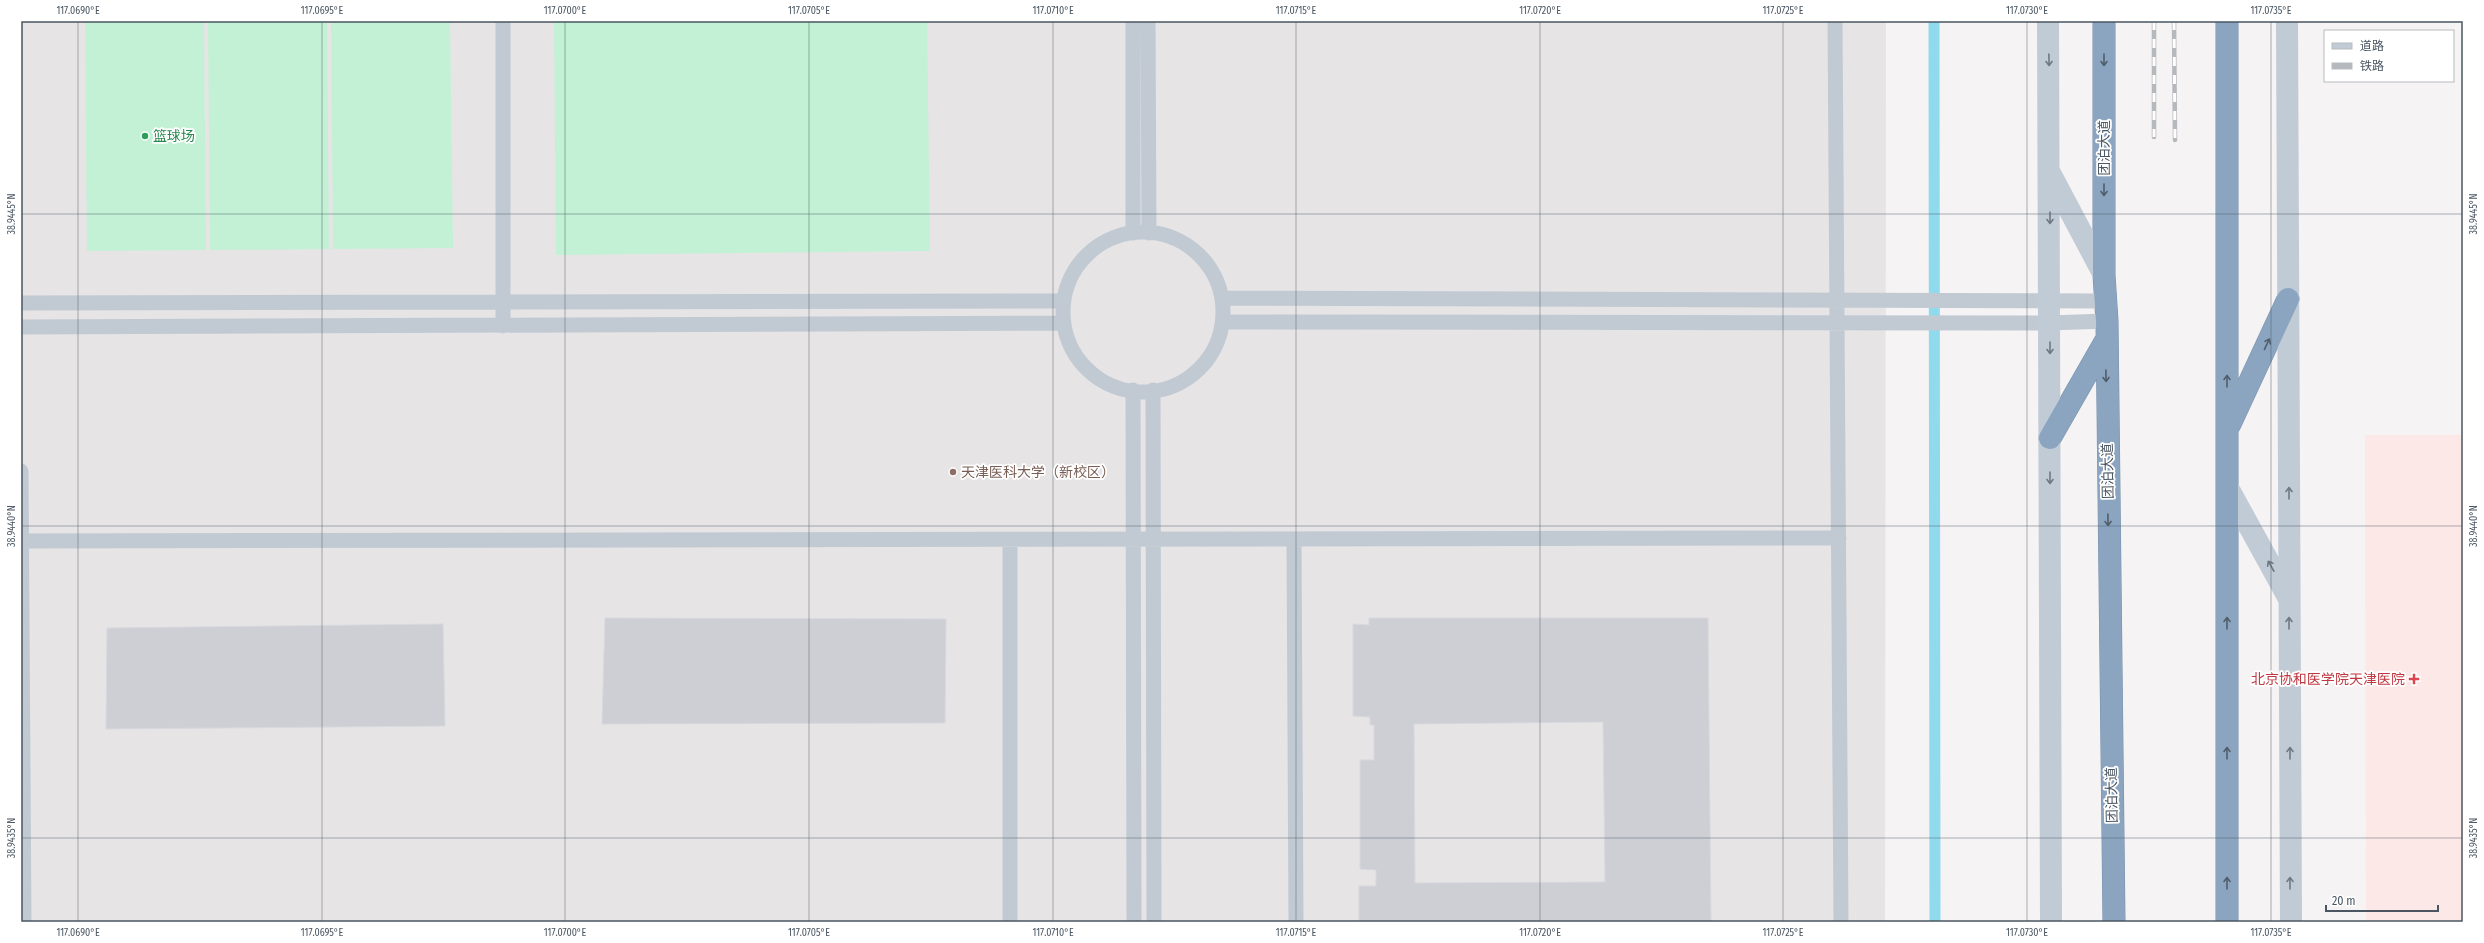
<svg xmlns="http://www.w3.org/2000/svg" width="2484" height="943" font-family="'Fira Sans Condensed','Noto Sans SC',sans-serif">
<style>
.education{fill:#e6e4e5}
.medical{fill:#fce8e6}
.pitch{fill:#c3f1d5}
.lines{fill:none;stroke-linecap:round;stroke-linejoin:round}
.stream{stroke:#90daee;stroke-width:11}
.building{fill:#cdcfd5;stroke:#d7d9de;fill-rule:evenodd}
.highway-casing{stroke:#7690ad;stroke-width:23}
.lane{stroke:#c1cad2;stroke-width:15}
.secondary{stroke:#c1cbd6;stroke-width:22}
.highway{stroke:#8ba5c1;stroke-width:22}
.rail-casing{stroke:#b5b8bd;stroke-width:4.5}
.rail{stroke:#fff;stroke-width:3;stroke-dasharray:9;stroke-linecap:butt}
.oneway{stroke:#6e7984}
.oneway2{stroke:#505e6b}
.ticks{fill:none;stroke:#4a5661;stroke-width:1;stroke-opacity:0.45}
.leisure-dot{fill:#2e9e5b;stroke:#fff;stroke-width:1.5}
.education-dot{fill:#8d6e63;stroke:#fff;stroke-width:1.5}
.health-dot{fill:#e0444e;stroke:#fff;stroke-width:1.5}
.labels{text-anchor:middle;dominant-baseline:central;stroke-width:3.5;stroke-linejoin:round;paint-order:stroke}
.leisure-label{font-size:14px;fill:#27864d;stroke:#fff;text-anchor:start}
.street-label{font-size:14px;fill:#4a5661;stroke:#fff}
.education-label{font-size:14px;fill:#785e54;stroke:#fff;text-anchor:start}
.health-label{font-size:14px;fill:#be3a42;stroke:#fff;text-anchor:end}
.neatline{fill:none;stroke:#4a5661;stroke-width:1.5}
.ticks-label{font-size:10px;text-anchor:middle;fill:#4a5661}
</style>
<rect width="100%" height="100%" fill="#f5f3f3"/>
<!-- education -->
<path class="education" d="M 21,21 L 1886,21 L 1885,922 L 21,922 Z"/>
<!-- medical -->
<path class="medical" d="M 2365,435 L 2463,435 L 2463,922 L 2366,922 Z"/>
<!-- pitch -->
<path class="pitch" d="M 85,21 L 204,21 L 206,250 L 87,251 Z
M 208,21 L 327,21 L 329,249 L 210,250 Z
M 331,21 L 450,21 L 453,248 L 333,249 Z
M 554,21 L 927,21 L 930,251 L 556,255 Z"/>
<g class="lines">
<!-- stream -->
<path class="stream" d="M 1934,21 L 1935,922"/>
</g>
<!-- building -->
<path class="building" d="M 605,618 L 946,619 L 945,723 L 602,724 Z
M 1369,618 L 1708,618 L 1711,922 L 1359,922 L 1359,886 L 1376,886 L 1376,870 L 1360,869 L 1360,760 L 1374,760 L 1374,725 L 1370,725 L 1370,717 L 1353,716 L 1353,624 L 1369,625 ZM 1603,722 L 1605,882 L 1415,883 L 1414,724 Z
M 443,624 L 445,726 L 106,729 L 107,628 Z"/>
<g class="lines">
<!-- highway casing -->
<g class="highway-casing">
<path id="highway" d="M 2104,21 L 2104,275 L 2107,321 L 2114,922
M 2230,424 L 2288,299
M 2050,438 L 2105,342
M 2227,922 L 2227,21"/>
</g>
<!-- lane -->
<path class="lane" d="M 1133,21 L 1133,233
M 1148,21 L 1149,233
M 1835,21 L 1841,922
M1063 312a80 80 0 1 1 160 0a80 80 0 1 1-160 0Z
M 1223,298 L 2106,301
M 21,303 L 1063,301
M 1223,322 L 2049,323 L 2107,321
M 503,326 L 503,21
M 21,327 L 1063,323
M 1133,390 L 1134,922
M 1153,390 L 1154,922
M 21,471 L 24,922
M 1010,540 L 1010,922
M 1294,540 L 1296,922
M 22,541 L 1839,538"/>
<!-- secondary -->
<path class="secondary" d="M 2048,21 L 2051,922
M 2287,21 L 2291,922
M 2051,175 L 2104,275
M 2227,486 L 2288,597"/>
<!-- highway -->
<use href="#highway" class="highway"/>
<!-- rail casing -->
<g class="rail-casing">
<path id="rail" d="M 2154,21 L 2154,137
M 2174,21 L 2175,140"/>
</g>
<!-- rail -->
<use href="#rail" class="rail"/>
</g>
<!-- one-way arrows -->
<defs><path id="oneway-shaft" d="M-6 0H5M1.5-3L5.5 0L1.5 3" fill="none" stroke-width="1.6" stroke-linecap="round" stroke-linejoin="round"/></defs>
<g class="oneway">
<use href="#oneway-shaft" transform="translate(2049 60) rotate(89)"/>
<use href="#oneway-shaft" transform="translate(2050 218) rotate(90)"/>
<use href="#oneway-shaft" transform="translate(2050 348) rotate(90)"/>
<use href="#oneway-shaft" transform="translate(2050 478) rotate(90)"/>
<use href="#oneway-shaft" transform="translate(2289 493) rotate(-90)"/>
<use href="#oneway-shaft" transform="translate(2271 566) rotate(-119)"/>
<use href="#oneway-shaft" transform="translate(2289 623) rotate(-90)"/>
<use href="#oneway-shaft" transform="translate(2290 753) rotate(-90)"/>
<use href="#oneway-shaft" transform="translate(2290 883) rotate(-90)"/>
</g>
<g class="oneway2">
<use href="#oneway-shaft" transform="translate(2104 60) rotate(90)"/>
<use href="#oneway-shaft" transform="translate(2104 190) rotate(90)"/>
<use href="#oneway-shaft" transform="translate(2267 344) rotate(-65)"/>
<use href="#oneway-shaft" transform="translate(2106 376) rotate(89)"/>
<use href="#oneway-shaft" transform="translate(2227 381) rotate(-90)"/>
<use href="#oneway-shaft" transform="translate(2108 520) rotate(89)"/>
<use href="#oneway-shaft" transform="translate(2227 623) rotate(-90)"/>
<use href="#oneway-shaft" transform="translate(2227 753) rotate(-90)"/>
<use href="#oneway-shaft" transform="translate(2227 883) rotate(-90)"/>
</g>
<!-- ticks -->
<path class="ticks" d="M 78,21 L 78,922M 322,21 L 322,922M 565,21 L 565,922M 809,21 L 809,922M 1053,21 L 1053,922M 1296,21 L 1296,922M 1540,21 L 1540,922M 1783,21 L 1783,922M 2027,21 L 2027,922M 2271,21 L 2271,922M 21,214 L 2463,214M 21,526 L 2463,526M 21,838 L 2463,838"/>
<!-- markers -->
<circle class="leisure-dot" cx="145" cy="136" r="4"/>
<circle class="education-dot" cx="953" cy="472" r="4"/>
<path class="health-dot" d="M2412 673h4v4h4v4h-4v4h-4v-4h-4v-4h4z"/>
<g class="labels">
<!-- leisure labels -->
<g class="leisure-label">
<text x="153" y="136">篮球场</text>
</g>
<!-- street labels -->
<g class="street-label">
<text transform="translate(2104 148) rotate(-90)">团泊大道</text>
<text transform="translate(2108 471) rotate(-91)">团泊大道</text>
<text transform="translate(2112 795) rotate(-91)">团泊大道</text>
</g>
<!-- education labels -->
<g class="education-label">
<text x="961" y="472">天津医科大学（新校区）</text>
</g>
<!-- health labels -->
<g class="health-label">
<text x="2405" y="679">北京协和医学院天津医院</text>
</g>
</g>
<!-- border -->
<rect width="2484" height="943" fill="none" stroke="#ffffff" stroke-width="44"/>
<!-- legend -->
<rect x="2324" y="30" width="130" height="52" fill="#ffffff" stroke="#b7bbc0"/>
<rect x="2332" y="43" width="20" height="6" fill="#c1cbd6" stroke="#b7bbc0"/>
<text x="2360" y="50" font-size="12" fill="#4a5661">道路</text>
<rect x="2332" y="63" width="20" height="6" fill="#b5b8bd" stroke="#b7bbc0"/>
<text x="2360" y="70" font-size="12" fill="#4a5661">铁路</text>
<!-- scale -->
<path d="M2326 905v6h112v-6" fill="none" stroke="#4a5661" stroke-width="2"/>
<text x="2332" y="905" font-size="12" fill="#4a5661" stroke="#ffffff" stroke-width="3" paint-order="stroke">20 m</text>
<rect x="22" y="22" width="2440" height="899" class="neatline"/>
<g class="ticks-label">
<text x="78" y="14">117.0690°E</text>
<text x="322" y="14">117.0695°E</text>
<text x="565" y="14">117.0700°E</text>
<text x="809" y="14">117.0705°E</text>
<text x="1053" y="14">117.0710°E</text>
<text x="1296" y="14">117.0715°E</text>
<text x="1540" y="14">117.0720°E</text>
<text x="1783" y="14">117.0725°E</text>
<text x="2027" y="14">117.0730°E</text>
<text x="2271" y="14">117.0735°E</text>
<text transform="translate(11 214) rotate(-90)" y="4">38.9445°N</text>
<text transform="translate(2473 214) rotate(-90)" y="4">38.9445°N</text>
<text transform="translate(11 526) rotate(-90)" y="4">38.9440°N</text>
<text transform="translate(2473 526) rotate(-90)" y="4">38.9440°N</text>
<text transform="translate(11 838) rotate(-90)" y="4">38.9435°N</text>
<text transform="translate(2473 838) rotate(-90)" y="4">38.9435°N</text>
<text x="78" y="936">117.0690°E</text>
<text x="322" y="936">117.0695°E</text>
<text x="565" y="936">117.0700°E</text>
<text x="809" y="936">117.0705°E</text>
<text x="1053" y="936">117.0710°E</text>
<text x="1296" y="936">117.0715°E</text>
<text x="1540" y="936">117.0720°E</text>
<text x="1783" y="936">117.0725°E</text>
<text x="2027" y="936">117.0730°E</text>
<text x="2271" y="936">117.0735°E</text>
</g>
</svg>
